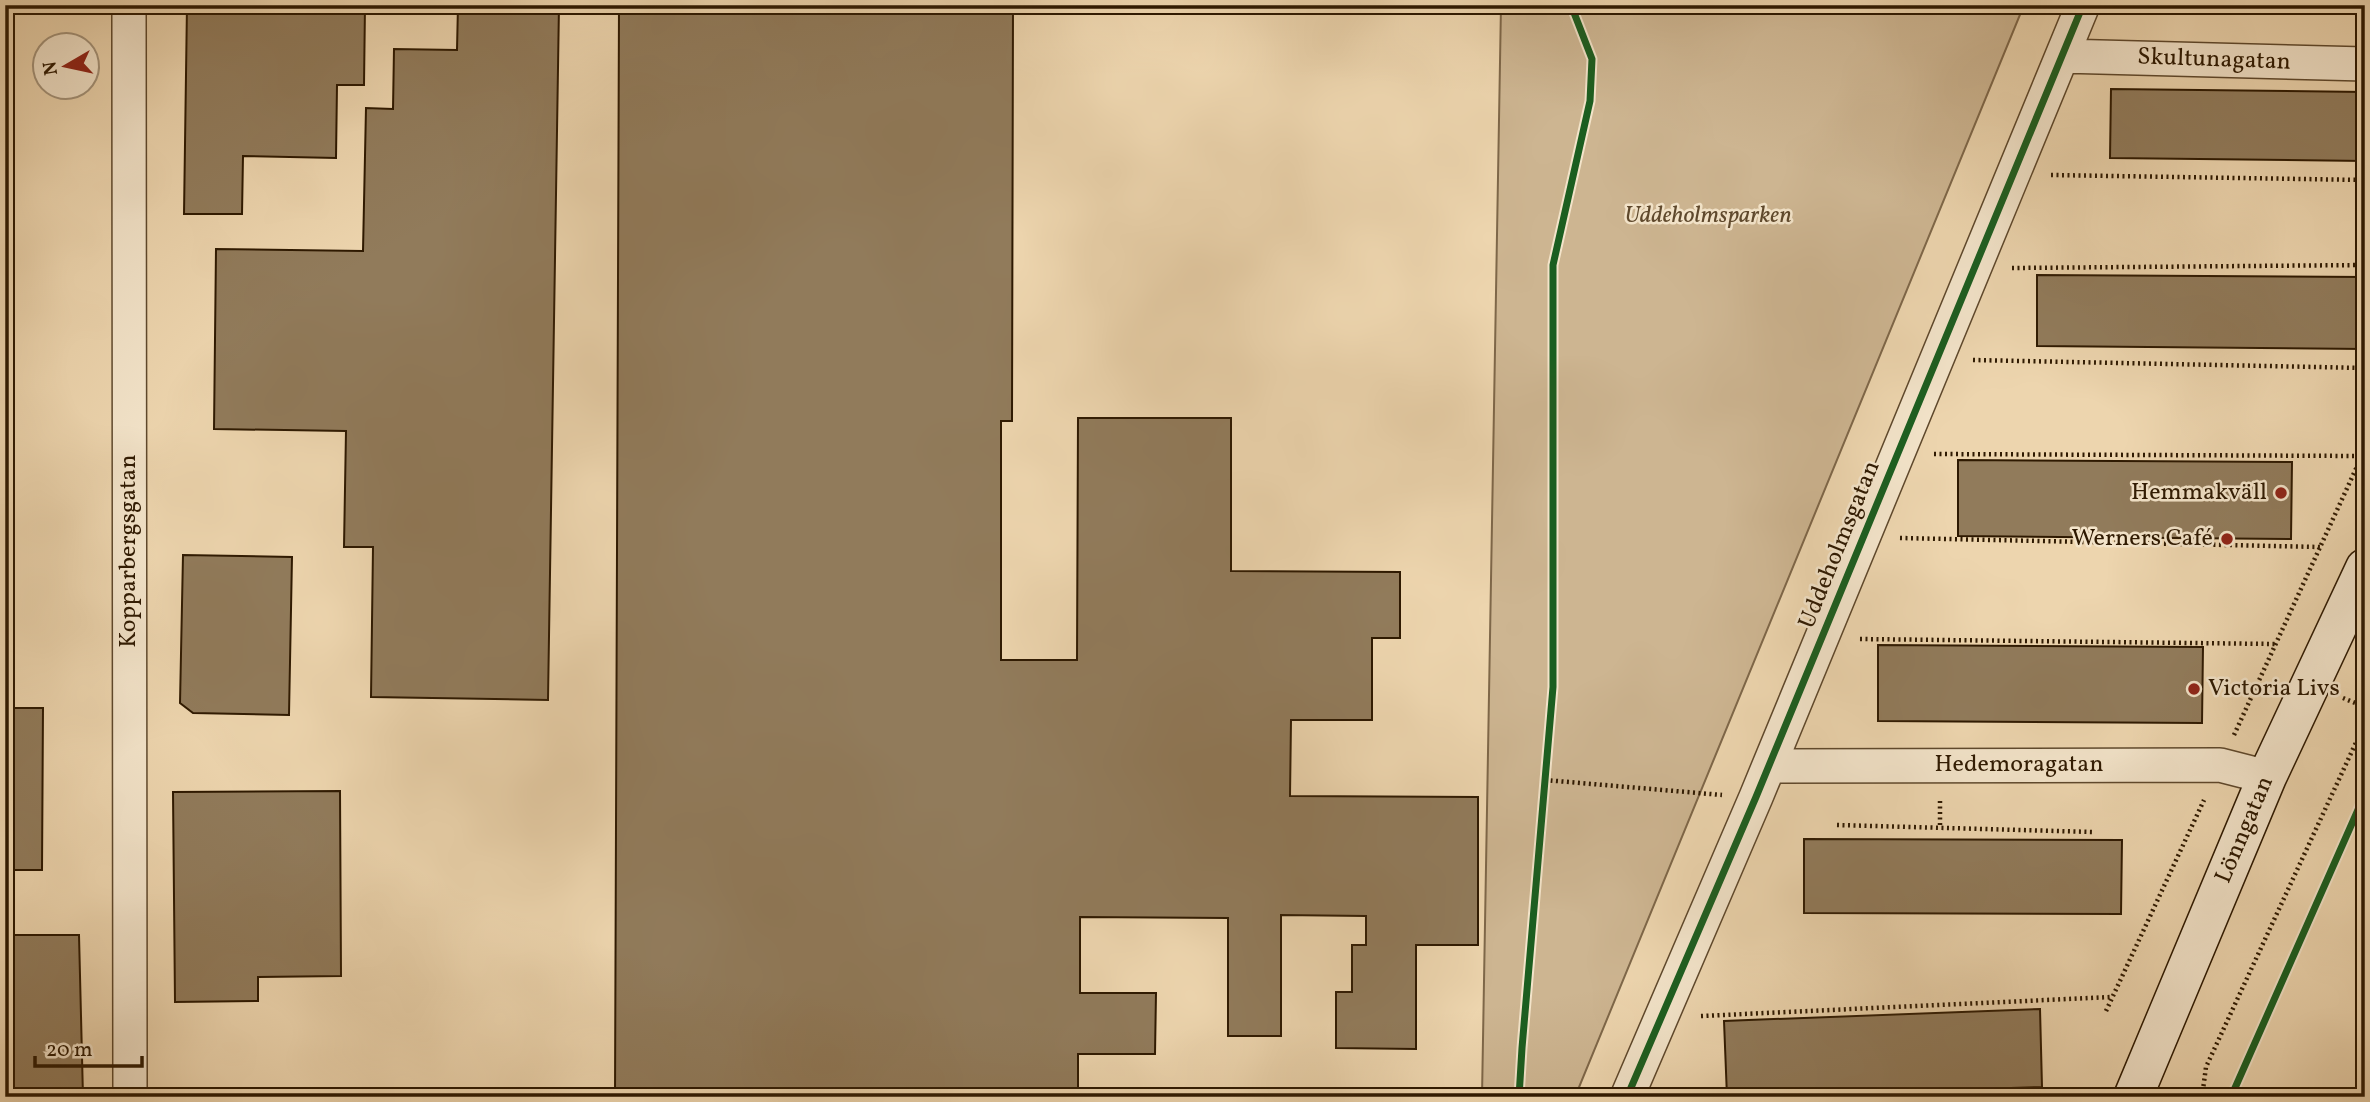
<svg xmlns="http://www.w3.org/2000/svg" width="2370" height="1102" font-family="Vollkorn,serif">
<style>
.green{fill:#cdb591;stroke:#7e6749;stroke-width:2}
.building{fill:#917b5b;stroke:#2e1901;stroke-width:2}
.lines{fill:none;stroke-linecap:round;stroke-linejoin:round}
.street-casing{stroke:#5e482c;stroke-width:36}
.secondary-casing{stroke:#2e1901;stroke-width:41}
.path{stroke:#2e1901;stroke-width:4.5;stroke-dasharray:2 3.5;stroke-linecap:butt}
.street{stroke:#f3e4ca;stroke-width:33}
.secondary{stroke:#f3e4ca;stroke-width:38}
.cycleway-casing{stroke:#f3e4ca;stroke-width:11}
.cycleway{stroke:#1b5e20;stroke-width:7}
.poi-dot{fill:#8f2418;stroke:#f3e4ca;stroke-width:2.5}
.labels{text-anchor:middle;dominant-baseline:central;stroke-width:5;stroke-linejoin:round;paint-order:stroke}
.street-label{font-size:24px;fill:#2e1901;stroke:#f3e4ca}
.park-label{font-size:24px;font-style:italic;fill:#5e482c;stroke:#f3e4ca}
.poi-label{font-size:24px;fill:#2e1901;stroke:#f3e4ca;text-anchor:end}
</style>
<rect width="100%" height="100%" fill="#edd5ae"/>
<filter id="stains"><feTurbulence type="fractalNoise" baseFrequency=".00286" numOctaves="4"/><feColorMatrix values="0 0 0 0 .2 0 0 0 0 .09 0 0 0 0 .02 0 0 0 .5 -.17"/></filter>
<radialGradient id="worn" r=".72"><stop offset=".6" stop-color="#630" stop-opacity="0"/><stop offset="1" stop-color="#630" stop-opacity=".3"/></radialGradient>
<!-- green -->
<path class="green" d="M 1501,5 L 2024,5 L 1575,1097 L 1482,1097 Z"/>
<!-- building -->
<path class="building" d="M 187,5 L 365,5 L 364,85 L 337,85 L 336,158 L 243,156 L 242,214 L 184,214 Z
M 458,5 L 559,5 L 548,700 L 371,697 L 373,547 L 344,547 L 346,431 L 214,429 L 216,249 L 363,251 L 366,108 L 393,109 L 394,49 L 457,50 Z
M 619,5 L 1013,5 L 1012,421 L 1001,421 L 1001,660 L 1077,660 L 1078,418 L 1231,418 L 1231,571 L 1400,572 L 1400,638 L 1372,638 L 1372,720 L 1291,720 L 1290,796 L 1478,797 L 1478,945 L 1416,945 L 1416,1049 L 1336,1048 L 1336,992 L 1352,992 L 1352,945 L 1366,945 L 1366,916 L 1281,915 L 1281,1036 L 1228,1036 L 1228,918 L 1080,917 L 1080,993 L 1156,993 L 1155,1054 L 1078,1054 L 1078,1097 L 615,1097 Z
M 2111,89 L 2365,92 L 2365,161 L 2110,158 Z
M 2037,275 L 2365,277 L 2365,349 L 2037,346 Z
M 1958,460 L 2292,462 L 2291,539 L 1958,536 Z
M 183,555 L 292,557 L 289,715 L 193,713 L 180,703 Z
M 1878,645 L 2203,647 L 2202,723 L 1878,721 Z
M 5,708 L 43,708 L 42,870 L 5,870 Z
M 340,791 L 341,976 L 258,977 L 258,1001 L 175,1002 L 173,792 Z
M 1804,839 L 2122,840 L 2121,914 L 1804,913 Z
M 5,935 L 79,935 L 83,1097 L 5,1097 Z
M 2040,1009 L 2042,1087 L 1727,1097 L 1724,1021 Z"/>
<g class="lines">
<!-- street casing -->
<g class="street-casing">
<path id="street" d="M 129,5 L 130,1097
M 2062,56 L 2365,64
M 1769,766 L 2220,765 L 2267,777
M 1627,1097 L 1756,797 L 2083,5"/>
</g>
<!-- secondary casing -->
<g class="secondary-casing">
<path id="secondary" d="M 2133,1097 L 2267,777 L 2365,568"/>
</g>
<!-- path -->
<path class="path" d="M 2051,175 L 2365,180
M 2012,268 L 2365,265
M 1973,360 L 2365,368
M 1934,454 L 2362,456
M 1900,538 L 2320,547
M 1860,639 L 2275,644
M 2343,698 L 2365,707
M 2234,735 L 2365,449
M 1545,780 L 1722,795
M 1940,801 L 1940,828
M 1837,825 L 2094,832
M 2106,1011 L 2204,800
M 1701,1016 L 2111,997
M 2202,1097 L 2206,1067 L 2365,723"/>
<!-- street -->
<use href="#street" class="street"/>
<!-- secondary -->
<use href="#secondary" class="secondary"/>
<!-- cycleway casing -->
<g class="cycleway-casing">
<path id="cycleway" d="M 1519,1097 L 1522,1048 L 1553,687 L 1553,265 L 1590,101 L 1592,59 L 1571,5
M 1627,1097 L 1756,797 L 2083,5
M 2231,1097 L 2365,794"/>
</g>
<!-- cycleway -->
<use href="#cycleway" class="cycleway"/>
</g>
<!-- markers -->
<g class="poi-dot">
<circle cx="2281" cy="493" r="7"/>
<circle cx="2227" cy="539" r="7"/>
<circle cx="2194" cy="689" r="7"/>
</g>
<g class="labels">
<!-- street labels -->
<g class="street-label">
<text transform="translate(2214 60) rotate(2)">Skultunagatan</text>
<text transform="translate(1840 545) rotate(-68)">Uddeholmsgatan</text>
<text transform="translate(129 551) rotate(-90)">Kopparbergsgatan</text>
<text x="2019" y="765">Hedemoragatan</text>
<text transform="translate(2245 830) rotate(-67)">Lönngatan</text>
</g>
<!-- park labels -->
<g class="park-label">
<text x="1708" y="216">Uddeholmsparken</text>
</g>
<!-- poi labels -->
<g class="poi-label">
<text x="2267" y="493">Hemmakväll</text>
<text x="2213" y="539">Werners Café</text>
<text x="2208" y="689" text-anchor="start">Victoria Livs</text>
</g>
</g>
<!-- margin -->
<rect width="2370" height="1102" fill="none" stroke="#edd5ae" stroke-width="28"/>
<rect x="7" y="7" width="2356" height="1088" fill="none" stroke="#2e1901" stroke-width="3.5"/>
<rect x="14" y="14" width="2342" height="1074" fill="none" stroke="#2e1901" stroke-width="2"/>
<!-- north arrow -->
<g transform="translate(66 66) rotate(261)"><circle r="33" fill="#f3e4ca" stroke="#a4937a" stroke-width="2"/>
<path d="M0-5L12 26L0 18L-12 26Z" fill="#8f2418"/>
<text y="-10" font-size="19" font-weight="bold" text-anchor="middle" fill="#2e1901">N</text>
</g>
<!-- scale -->
<path d="M35 1056v10h107v-10" fill="none" stroke="#2e1901" stroke-width="3.5"/>
<text x="46" y="1056" font-size="21" fill="#2e1901" stroke="#f3e4ca" stroke-width="5" paint-order="stroke">20 m</text>
<rect width="100%" height="100%" filter="url(#stains)"/>
<rect width="100%" height="100%" fill="url(#worn)"/>
</svg>
